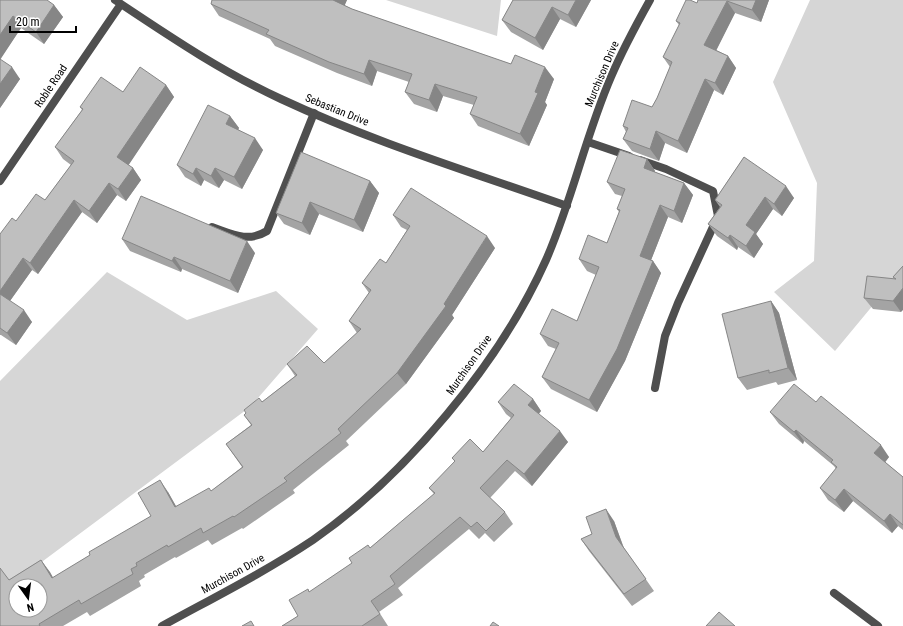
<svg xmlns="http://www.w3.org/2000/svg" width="903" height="626" font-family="'Roboto Condensed',sans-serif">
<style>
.green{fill:#d6d6d6}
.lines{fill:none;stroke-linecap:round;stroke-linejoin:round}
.lane{stroke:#4f4f4f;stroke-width:8}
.street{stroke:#4f4f4f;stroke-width:8}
.wall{fill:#a4a4a4}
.shaded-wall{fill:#868686}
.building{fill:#bfbfbf;stroke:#868686;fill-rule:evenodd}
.labels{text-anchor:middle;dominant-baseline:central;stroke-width:3.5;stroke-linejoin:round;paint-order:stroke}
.street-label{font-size:11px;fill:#000;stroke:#fff}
</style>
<rect width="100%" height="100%" fill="#fff"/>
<!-- green -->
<path class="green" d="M 386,0 L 501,0 L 497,36 Z
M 810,0 L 903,0 L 903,269 L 835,351 L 774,292 L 814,261 L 817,183 L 773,82 Z
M 107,272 L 187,320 L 276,291 L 318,329 L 250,407 L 0,593 L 0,381 Z"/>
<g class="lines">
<!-- lane -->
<path class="lane" d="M 588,142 L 629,156
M 640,160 L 666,169 L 713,191 L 718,216 L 678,303 L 665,336 L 655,388
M 212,227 C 232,234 248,243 267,231 L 314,113
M 834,593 L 878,626"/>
<!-- street -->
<path class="street" d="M 115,0 C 169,36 222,72 281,99 C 373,142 471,172 567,206
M 0,181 L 121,4
M 162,626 C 213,598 265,572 313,540 C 405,476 500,363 546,260 C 572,201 585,137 611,77 C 622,51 636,25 650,0"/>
</g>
<!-- wall -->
<path class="wall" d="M 0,0 L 54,5 L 63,17 L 44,44 L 21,28 L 0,59 L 20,79 L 0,108 Z
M 212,0 L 347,0 L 344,5 L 352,9 L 554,79 L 545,102 L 547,105 L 529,146 L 478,126 L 470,114 L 474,105 L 443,96 L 437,112 L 414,104 L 405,92 L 409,82 L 377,71 L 372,86 L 337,73 L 275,46 L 270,39 L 219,16 L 211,4 Z
M 513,0 L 591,0 L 576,27 L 560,19 L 543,50 L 511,32 L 502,20 Z
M 698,0 L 769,0 L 761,22 L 735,13 L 716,50 L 728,56 L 736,68 L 723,95 L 714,90 L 687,153 L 665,143 L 659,161 L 632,151 L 623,139 L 626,132 L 623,126 L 652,107 L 657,98 L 670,67 L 663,57 L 679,25 L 676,21 L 697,3 Z
M 166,85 L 174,97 L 128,165 L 133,168 L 141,180 L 126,201 L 117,195 L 97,223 L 82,212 L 38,274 L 32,270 L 10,301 L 32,322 L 16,345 L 1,335 L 0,335 L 0,234 L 45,200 L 71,165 L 63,159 L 55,147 L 82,110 L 80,107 L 123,92 Z
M 230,116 L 239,128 L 238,129 L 263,150 L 242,189 L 224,180 L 219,188 L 204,180 L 201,186 L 185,177 L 177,165 Z
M 744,157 L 794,198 L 782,216 L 773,209 L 756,234 L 763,244 L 754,258 L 738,247 L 737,250 L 717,236 L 708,224 L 720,207 L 715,200 Z
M 647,159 L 655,171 L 655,172 L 684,183 L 693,195 L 682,223 L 668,217 L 651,260 L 653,261 L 661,273 L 625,361 L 597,412 L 551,389 L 542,377 L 556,349 L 548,346 L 540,334 L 577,321 L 596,275 L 587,271 L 579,259 L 607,243 L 619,212 L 617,209 L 622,196 L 615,194 L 607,182 Z
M 370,181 L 379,193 L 363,232 L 319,214 L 310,235 L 284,224 L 276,213 Z
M 393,215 L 495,248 L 452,315 L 454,318 L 406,384 L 346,441 L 349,445 L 293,490 L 295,493 L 243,529 L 242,528 L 212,545 L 208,540 L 176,558 L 175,557 L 144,575 L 145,577 L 139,581 L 141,586 L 90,616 L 87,612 L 63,626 L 0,626 L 9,580 L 41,560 L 53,578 L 90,555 L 151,516 L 168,492 L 176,506 L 211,491 L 242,467 L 226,444 L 251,425 L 244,415 L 262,402 L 295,376 L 287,364 L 324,363 L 357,333 L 349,321 L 369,293 L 362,283 L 386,263 L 407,230 L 401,227 Z
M 122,239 L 255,253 L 238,293 L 182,269 L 181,272 L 130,251 Z
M 903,266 L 901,312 L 873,309 L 864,298 L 895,279 L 893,277 Z
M 771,301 L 779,313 L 797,380 L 778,385 L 776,382 L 747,390 L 738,378 Z
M 533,399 L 541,411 L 539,414 L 568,442 L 532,486 L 515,471 L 490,498 L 505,512 L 513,524 L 494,542 L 485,533 L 479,539 L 469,529 L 398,588 L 403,595 L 379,612 L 388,626 L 282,626 L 298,616 L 310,592 L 352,563 L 434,494 L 429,488 L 455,462 L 452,458 L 483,452 L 511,418 L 506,414 L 498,402 Z
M 816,402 L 889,457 L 885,462 L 903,477 L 903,530 L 898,526 L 892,533 L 853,501 L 844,512 L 828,500 L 820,488 L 836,469 L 834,466 L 804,441 L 803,444 L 779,424 L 770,412 Z
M 614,521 L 624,548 L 654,591 L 632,606 L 589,551 L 581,539 L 592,534 Z"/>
<!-- shaded-wall -->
<path class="shaded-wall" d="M 333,0 L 347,0 L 342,12 Z
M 576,0 L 591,0 L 576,27 L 568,15 Z
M 756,0 L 769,0 L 761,22 L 752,10 Z
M 727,1 L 735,13 L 713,57 L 704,45 Z
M 54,5 L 63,17 L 44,44 L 36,32 Z
M 552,7 L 560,19 L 543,50 L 535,38 Z
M 13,16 L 21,28 L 0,60 L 0,35 Z
M 728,56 L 736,68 L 723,95 L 715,83 Z
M 369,60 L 377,71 L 372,86 L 364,74 Z
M 12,67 L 20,79 L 0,108 L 0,84 Z
M 545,67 L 554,79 L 545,102 L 547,105 L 529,146 L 520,134 L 535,92 Z
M 705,79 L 714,90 L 687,153 L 678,141 Z
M 435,84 L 443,96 L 437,112 L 429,100 Z
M 166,85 L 174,97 L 126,169 L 117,157 Z
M 230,116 L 239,128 L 235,135 L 226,124 Z
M 656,131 L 665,143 L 659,161 L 650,149 Z
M 255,138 L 263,150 L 242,189 L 234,177 Z
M 647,159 L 655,171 L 652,179 L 644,168 Z
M 133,168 L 141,180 L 126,201 L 118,189 Z
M 196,168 L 204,180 L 201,186 L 193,174 Z
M 215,168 L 224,180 L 219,188 L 211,176 Z
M 370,181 L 379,193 L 363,232 L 354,220 Z
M 109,183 L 117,195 L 97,223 L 89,211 Z
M 684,183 L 693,195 L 682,223 L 674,211 Z
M 786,186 L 794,198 L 782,216 L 774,204 Z
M 765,197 L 773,209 L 756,234 L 763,244 L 754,258 L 746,246 L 746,225 Z
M 74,200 L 82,212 L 38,274 L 30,263 Z
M 310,202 L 319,214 L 310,235 L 302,223 Z
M 660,205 L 668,217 L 648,268 L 640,256 Z
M 730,235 L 738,247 L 737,250 L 728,238 Z
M 487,236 L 495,248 L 452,315 L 454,318 L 406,384 L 397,373 L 444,304 Z
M 247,241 L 255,253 L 238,293 L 230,281 Z
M 174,257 L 182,269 L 181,272 L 172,261 Z
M 23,258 L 32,270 L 7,305 L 0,294 L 0,291 Z
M 653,261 L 661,273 L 625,361 L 597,412 L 589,400 Z
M 903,288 L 903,310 L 901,312 L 893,301 Z
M 771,301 L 779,313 L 797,380 L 788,368 Z
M 24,310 L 32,322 L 16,345 L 7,333 Z
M 533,399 L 541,411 L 536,416 L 528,405 Z
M 796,430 L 804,441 L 803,444 L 794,432 Z
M 560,431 L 568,442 L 532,486 L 524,474 Z
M 881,445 L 889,457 L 883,465 L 874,453 Z
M 160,480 L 168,492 L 183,519 L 175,507 Z
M 844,489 L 853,501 L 844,512 L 835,500 Z
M 606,509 L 614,521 L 624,549 L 616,537 Z
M 890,514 L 898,526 L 892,533 L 884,521 Z
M 41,560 L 50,572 L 60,590 L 52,578 Z"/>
<!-- building -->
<path class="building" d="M 0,0 L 47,0 L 54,5 L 36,32 L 13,16 L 0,35 Z
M 212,0 L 333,0 L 352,9 L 511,64 L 515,55 L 545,67 L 535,92 L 538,93 L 520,134 L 470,114 L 477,97 L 435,84 L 429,100 L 405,92 L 412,74 L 369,60 L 364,74 L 329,62 L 266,34 L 269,30 L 211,4 Z
M 513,0 L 576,0 L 568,15 L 552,7 L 535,38 L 502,20 Z
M 686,0 L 690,0 L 697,3 L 698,0 L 756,0 L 752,10 L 727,1 L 704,45 L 728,56 L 715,83 L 705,79 L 678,141 L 656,131 L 650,149 L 623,139 L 628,128 L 623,126 L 632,100 L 652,107 L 657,98 L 672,62 L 663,57 L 680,23 L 676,21 Z
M 0,59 L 12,67 L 0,84 Z
M 140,67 L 166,85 L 117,157 L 133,168 L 118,189 L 109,183 L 89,211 L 74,200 L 30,263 L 23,258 L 0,291 L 0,234 L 12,218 L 16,221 L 36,194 L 45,200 L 74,161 L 55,147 L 83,109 L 80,107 L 101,77 L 123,92 Z
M 208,105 L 230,116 L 226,124 L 255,138 L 234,177 L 215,168 L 211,176 L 196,168 L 193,174 L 177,165 Z
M 620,150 L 647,159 L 644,168 L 684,183 L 674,211 L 660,205 L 640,256 L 653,261 L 617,349 L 589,400 L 542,377 L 559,343 L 540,334 L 552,309 L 577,321 L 599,267 L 579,259 L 588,235 L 607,243 L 620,210 L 617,209 L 625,189 L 607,182 Z
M 301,152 L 370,181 L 354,220 L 310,202 L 302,223 L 276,213 Z
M 744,157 L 786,186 L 774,204 L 765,197 L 746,225 L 755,232 L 746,246 L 730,235 L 728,238 L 708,224 L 722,205 L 715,200 Z
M 411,188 L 487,236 L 444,304 L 446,306 L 397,373 L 338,429 L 341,433 L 284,478 L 287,481 L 234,517 L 233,516 L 203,533 L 201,528 L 168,547 L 167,545 L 136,563 L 137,566 L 131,569 L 133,574 L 81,604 L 79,600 L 39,624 L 40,626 L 0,626 L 0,568 L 9,580 L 41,560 L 52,578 L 90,555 L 89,552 L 151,516 L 138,493 L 160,480 L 175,507 L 209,488 L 211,491 L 243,467 L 226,444 L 252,425 L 244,415 L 246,413 L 244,410 L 259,398 L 262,402 L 297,375 L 287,364 L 307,346 L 324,363 L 361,329 L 349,321 L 371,290 L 362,283 L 380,259 L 386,263 L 410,226 L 393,215 ZM 16,586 L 40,586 L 40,610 L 16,610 Z
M 141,196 L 247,241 L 230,281 L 174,257 L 172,261 L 122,239 Z
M 903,266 L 903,288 L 893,301 L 864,298 L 867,276 L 896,279 L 893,277 Z
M 0,294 L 24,310 L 7,333 L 0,328 Z
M 771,301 L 788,368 L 769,373 L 769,370 L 738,378 L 722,314 Z
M 514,384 L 533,399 L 528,405 L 560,431 L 524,474 L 507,460 L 480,488 L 505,512 L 486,531 L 477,522 L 471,527 L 460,517 L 390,576 L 395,584 L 371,601 L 380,614 L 362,626 L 282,626 L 298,616 L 289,600 L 308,589 L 309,592 L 352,563 L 349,558 L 368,545 L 370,548 L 435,493 L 429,488 L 455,461 L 452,458 L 470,439 L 483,452 L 514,415 L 498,402 Z
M 794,384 L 816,402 L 821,396 L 881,445 L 874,453 L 903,477 L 903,525 L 890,514 L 884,521 L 844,489 L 835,500 L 820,488 L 837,467 L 831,462 L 833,460 L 796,430 L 794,432 L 770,412 Z
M 606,509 L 616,537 L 646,579 L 624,594 L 581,539 L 592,534 L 586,517 Z
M 719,612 L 735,626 L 706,626 Z
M 251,621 L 254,626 L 242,626 Z
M 493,622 L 499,626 L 490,626 Z"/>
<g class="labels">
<!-- street labels -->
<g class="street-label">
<text transform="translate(602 74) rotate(-67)">Murchison Drive</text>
<text transform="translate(51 86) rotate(-56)">Roble Road</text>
<text transform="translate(337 110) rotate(22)">Sebastian Drive</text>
<text transform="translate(469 365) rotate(-55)">Murchison Drive</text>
<text transform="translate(233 574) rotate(-29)">Murchison Drive</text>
</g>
</g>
<!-- north arrow -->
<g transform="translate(28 598) rotate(166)"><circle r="19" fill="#ffffff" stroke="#999999"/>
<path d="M0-3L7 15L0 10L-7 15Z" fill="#000000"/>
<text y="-6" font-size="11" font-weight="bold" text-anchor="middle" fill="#000000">N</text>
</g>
<!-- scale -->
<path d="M10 26v6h66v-6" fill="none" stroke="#000000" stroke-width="2"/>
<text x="16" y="26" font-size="12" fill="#000000" stroke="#ffffff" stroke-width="3" paint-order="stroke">20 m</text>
</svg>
